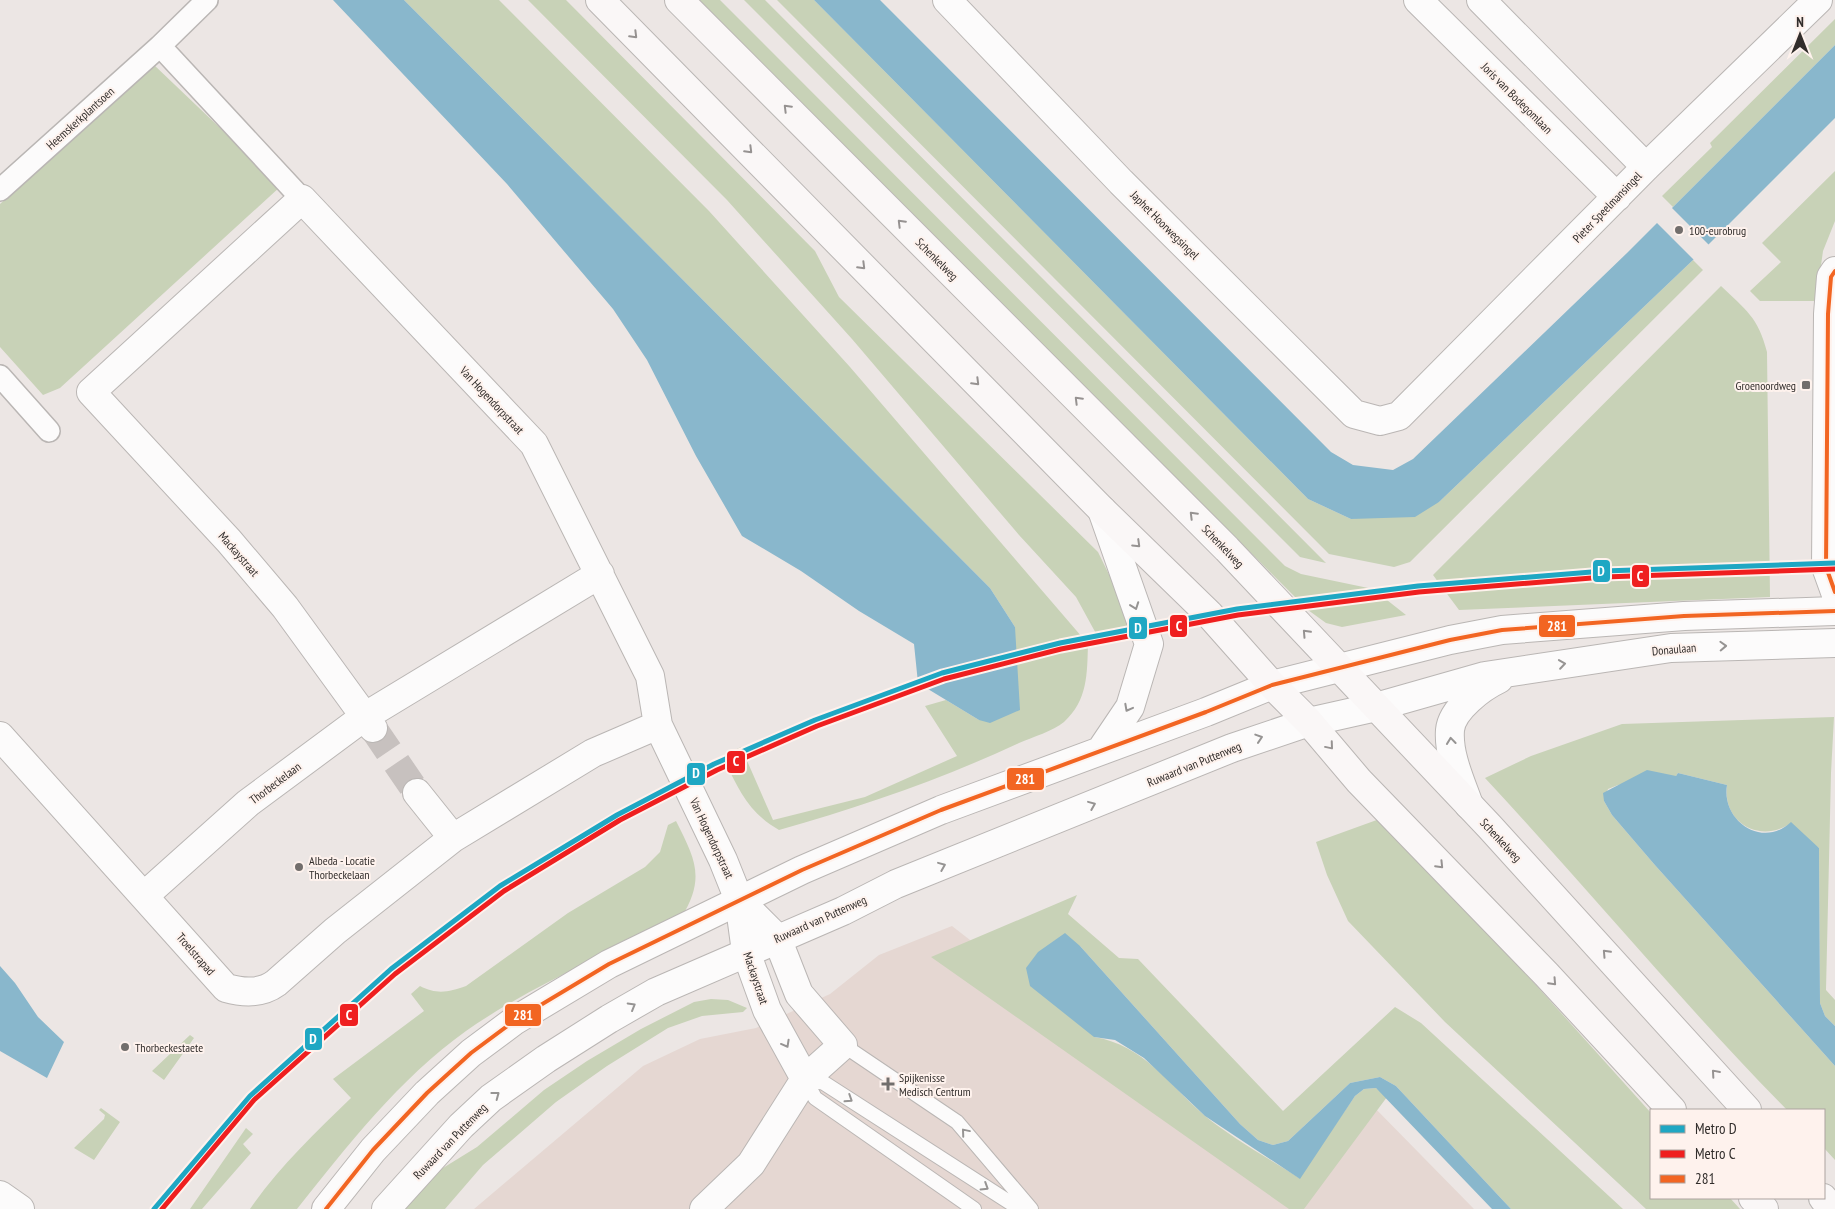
<svg xmlns="http://www.w3.org/2000/svg" width="1835" height="1209" font-family="'PT Sans Narrow',sans-serif">
<style>
.built{fill:#e5d7d2}
.green{fill:#c8d2b7}
.water{fill:#89b7cc}
.pier{fill:#ece6e4}
.lines{fill:none;stroke-linecap:round;stroke-linejoin:round}
.minor-tunnel{stroke:#c7c1bf;stroke-width:28;stroke-dasharray:28 14;stroke-linecap:butt}
.service-casing{stroke:#bab6b4;stroke-width:16}
.pedestrian-casing{stroke:#bab6b4;stroke-width:24}
.minor-casing{stroke:#bab6b4;stroke-width:30}
.tertiary-casing{stroke:#bab6b4;stroke-width:30}
.secondary-casing{stroke:#bab6b4;stroke-width:30}
.service{stroke:#fcfbfb;stroke-width:14}
.pedestrian{stroke:#fcfbfb;stroke-width:21}
.minor{stroke:#fcfbfb;stroke-width:28}
.tertiary{stroke:#fcfbfb;stroke-width:28}
.secondary{stroke:#faf7f7;stroke-width:28}
.bus-1-casing{stroke:#fef2ed;stroke-width:8}
.bus-1{stroke:#f26522;stroke-width:4}
.metro-1-casing{stroke:#fef2ed;stroke-width:9}
.metro-2-casing{stroke:#fef2ed;stroke-width:9}
.metro-1{stroke:#1fa7c3;stroke-width:5}
.metro-2{stroke:#ef1f1f;stroke-width:5}
.oneway{stroke:#969291}
.oneway2{stroke:#969493}
.poi-dot{fill:#726e6c;stroke:#fef2ed;stroke-width:2}
.labels{text-anchor:middle;dominant-baseline:central;stroke-width:4;stroke-linejoin:round;paint-order:stroke}
.street-label{font-size:12px;fill:#312d2b;stroke:#fef2ed}
.poi-label{font-size:12px;fill:#312d2b;stroke:#fef2ed;text-anchor:start}
.line-badge{stroke:#fef2ed;stroke-width:2}
.badge-label{font-size:14px;text-anchor:middle;font-weight:bold;fill:#fff}
</style>
<rect width="100%" height="100%" fill="#ece6e4"/>
<!-- built -->
<path class="built" d="M 952,926 L 1298,1195 L 1369,1102 L 1474,1209 L 474,1209 L 643,1066 L 700,1039 L 756,1028 L 830,994 L 879,955 Z"/>
<!-- green -->
<path class="green" d="M 404,0 L 499,0 L 709,211 L 850,367 L 1088,644 C 1087,674 1088,700 1064,722 C 1053,731 1033,737 1019,743 C 942,779 861,807 779,830 C 747,812 738,787 722,756 L 741,747 L 773,820 L 865,797 L 957,756 L 925,706 L 946,700 L 979,720 L 1015,627 L 990,588 Z
M 528,0 L 566,0 L 815,251 L 839,297 L 1098,552 L 1120,597 L 1130,636 L 1099,639 L 1076,597 L 1019,535 L 852,339 L 727,200 Z
M 699,0 L 720,0 L 1285,566 L 1301,574 L 1373,589 L 1406,615 L 1342,627 L 1326,623 L 1308,610 Z
M 744,0 L 765,0 L 1326,563 L 1300,557 Z
M 777,0 L 814,0 L 1308,499 L 1351,519 L 1439,502 L 1693,260 L 1703,270 L 1410,562 L 1394,567 L 1329,554 Z
M 1835,19 L 1835,45 L 1673,207 L 1662,196 L 1712,147 L 1710,143 Z
M 153,64 L 281,186 L 60,388 L 43,395 L 0,347 L 0,204 Z
M 1835,171 L 1835,221 L 1823,251 L 1816,301 L 1760,301 L 1750,291 L 1781,262 L 1762,243 Z
M 1721,286 C 1746,310 1758,317 1767,352 L 1770,597 L 1459,610 L 1433,575 Z
M 1834,717 L 1831,773 L 1826,990 L 1835,1000 L 1835,1026 L 1825,1016 L 1820,1003 L 1819,848 L 1788,825 C 1757,843 1722,821 1727,785 L 1678,773 L 1676,776 L 1618,785 L 1608,789 L 1604,801 L 1612,815 L 1654,864 L 1835,1066 L 1835,1160 L 1824,1148 L 1824,1110 L 1787,1110 C 1682,1003 1587,888 1485,778 L 1531,756 L 1622,724 Z
M 1385,817 L 1651,1113 L 1651,1198 L 1730,1198 L 1740,1209 L 1646,1209 L 1445,1022 L 1348,921 L 1327,875 L 1316,842 Z
M 676,821 C 695,859 706,878 681,918 C 609,953 532,985 466,1031 C 399,1079 348,1145 297,1209 L 250,1209 C 278,1168 315,1133 351,1098 L 333,1079 L 424,1011 L 411,994 L 420,986 C 437,995 449,992 466,986 L 568,913 L 645,867 L 660,852 L 668,825 Z
M 1077,895 L 1068,914 L 1119,958 L 1138,959 L 1283,1111 L 1395,1007 L 1421,1023 L 1623,1209 L 1511,1209 L 1396,1086 L 1380,1077 L 1350,1083 L 1288,1141 L 1273,1145 L 1258,1140 L 1240,1124 L 1080,946 L 1094,1037 C 1144,1045 1168,1084 1204,1115 C 1230,1137 1270,1159 1299,1178 L 1355,1096 L 1364,1089 L 1376,1088 L 1387,1097 L 1304,1209 L 1289,1209 L 931,957 Z
M 711,999 L 728,1000 L 747,1008 L 743,1012 L 702,1016 L 668,1028 L 607,1066 L 556,1102 L 483,1165 L 445,1209 L 399,1209 L 430,1176 L 477,1147 L 544,1090 L 587,1061 L 641,1029 L 694,1002 Z
M 190,1035 L 194,1038 L 164,1080 L 152,1071 Z
M 101,1108 L 120,1122 L 94,1160 L 74,1148 L 104,1119 L 105,1115 L 99,1110 Z
M 246,1128 L 253,1134 L 243,1144 L 251,1153 L 202,1209 L 190,1209 Z"/>
<!-- water -->
<path class="water" d="M 333,0 L 404,0 L 990,588 L 1015,627 L 1020,710 L 990,723 L 979,720 L 918,683 L 914,644 L 859,611 L 801,571 L 742,536 L 696,456 L 647,360 L 613,309 L 507,184 Z
M 814,0 L 880,0 L 1331,452 L 1353,465 L 1393,470 L 1413,459 L 1627,253 L 1835,45 L 1835,118 L 1693,260 L 1439,502 L 1415,517 L 1351,519 L 1308,499 Z
M 1647,770 L 1676,776 L 1678,773 L 1727,785 C 1721,821 1763,849 1791,822 L 1819,848 L 1820,1003 L 1825,1016 L 1835,1026 L 1835,1066 L 1654,864 L 1612,815 L 1604,801 L 1603,793 Z
M 1065,933 L 1080,946 L 1240,1124 L 1258,1140 L 1273,1145 L 1288,1141 L 1350,1083 L 1380,1077 L 1396,1086 L 1511,1209 L 1492,1209 L 1376,1088 L 1364,1089 L 1355,1096 L 1300,1179 L 1205,1116 L 1144,1058 L 1115,1040 L 1094,1037 L 1030,986 L 1026,968 L 1038,952 Z
M 0,966 L 15,983 L 38,1017 L 64,1042 L 47,1078 L 0,1051 Z"/>
<!-- pier -->
<path class="pier" d="M 1670,206 L 1710,246 L 1695,261 L 1655,221 Z"/>
<g class="lines">
<!-- minor-tunnel -->
<path class="minor-tunnel" d="M 373,728 L 417,793"/>
<!-- service casing -->
<g class="service-casing">
<path id="service" d="M 843,1045 L 957,1122 L 1031,1209
M 805,1079 L 824,1083 L 1020,1209
M 805,1079 L 815,1098 L 974,1209"/>
</g>
<!-- pedestrian casing -->
<g class="pedestrian-casing">
<path id="pedestrian" d="M 160,46 L 207,0
M 0,190 L 160,46 L 302,199
M 0,376 L 49,431"/>
</g>
<!-- minor casing -->
<g class="minor-casing">
<path id="minor" d="M 947,0 L 1121,182 L 1354,414 L 1380,421 L 1399,416 L 1646,167 L 1818,0
M 1418,0 L 1617,197
M 1481,0 L 1646,167
M 373,728 L 285,607 L 229,541 L 91,392 L 302,199 L 534,444 L 650,676 L 658,725 L 723,860 L 739,900 L 746,952 L 767,1010 L 805,1079
M 0,736 L 226,988 C 244,993 261,994 276,983 L 335,931 L 453,838 L 593,753 L 658,725
M 417,793 L 453,838
M 144,896 L 248,803 L 364,717 L 600,574
M 0,1195 L 20,1209
M 704,1209 L 751,1164 L 805,1079 L 843,1045 L 799,994 L 777,938 L 739,900"/>
</g>
<!-- tertiary casing -->
<g class="tertiary-casing">
<path id="tertiary" d="M 1835,271 L 1831,277 L 1828,314 L 1826,567 L 1835,592
M 1101,750 L 1130,707 L 1149,644 L 1102,510
M 1469,805 C 1461,782 1448,755 1450,730 C 1452,709 1482,687 1499,679
M 326,1209 L 373,1150 L 427,1093 L 471,1053 L 514,1021 L 609,964 L 802,870 L 941,810 L 1206,712 L 1272,685 L 1450,640 L 1502,630 L 1684,616 L 1835,611
M 386,1209 L 461,1126 L 491,1098 L 546,1059 L 609,1019 L 656,992 L 843,911 L 896,884 L 1232,748 L 1309,722 L 1376,707 L 1485,676 L 1671,648 L 1835,643"/>
</g>
<!-- secondary casing -->
<g class="secondary-casing">
<path id="secondary" d="M 600,0 L 1102,510 L 1209,614 L 1272,685 L 1309,722 L 1359,781 L 1546,974 L 1672,1110
M 679,0 L 1227,549 L 1489,826 L 1747,1110
M 1753,1198 L 1764,1209
M 1823,1198 L 1832,1209"/>
</g>
<!-- service -->
<use href="#service" class="service"/>
<!-- pedestrian -->
<use href="#pedestrian" class="pedestrian"/>
<!-- minor -->
<use href="#minor" class="minor"/>
<!-- tertiary -->
<use href="#tertiary" class="tertiary"/>
<!-- secondary -->
<use href="#secondary" class="secondary"/>
<!-- bus-1 casing -->
<g class="bus-1-casing">
<path id="bus-1" d="M 1835,271 L 1831,277 L 1828,314 L 1826,567 L 1835,592
M 326,1209 L 373,1150 L 427,1093 L 471,1053 L 514,1021 L 609,964 L 802,870 L 941,810 L 1206,712 L 1272,685 L 1450,640 L 1502,630 L 1684,616 L 1835,611"/>
</g>
<!-- bus-1 -->
<use href="#bus-1" class="bus-1"/>
<!-- metro-1 casing -->
<g class="metro-1-casing">
<path id="metro-1" d="M 154,1209 L 250,1096 L 391,969 L 500,886 L 617,815 L 714,764 L 815,720 L 942,673 L 1060,643 L 1237,609 L 1418,586 L 1604,571 L 1835,563"/>
</g>
<!-- metro-2 casing -->
<g class="metro-2-casing">
<path id="metro-2" d="M 162,1209 L 254,1100 L 395,974 L 504,891 L 620,820 L 717,770 L 817,726 L 944,679 L 1061,649 L 1238,615 L 1419,592 L 1604,577 L 1835,569"/>
</g>
<!-- metro-1 -->
<use href="#metro-1" class="metro-1"/>
<!-- metro-2 -->
<use href="#metro-2" class="metro-2"/>
</g>
<!-- one-way arrows -->
<defs><path id="oneway-chevron" d="M-2-3.5L2.5 0L-2 3.5" fill="none" stroke-width="1.6" stroke-linecap="round" stroke-linejoin="round" transform="scale(1.25)"/></defs>
<g class="oneway">
<use href="#oneway-chevron" transform="translate(634 35) rotate(45)"/>
<use href="#oneway-chevron" transform="translate(787 108) rotate(-135)"/>
<use href="#oneway-chevron" transform="translate(749 150) rotate(45)"/>
<use href="#oneway-chevron" transform="translate(901 223) rotate(-135)"/>
<use href="#oneway-chevron" transform="translate(862 266) rotate(45)"/>
<use href="#oneway-chevron" transform="translate(976 382) rotate(45)"/>
<use href="#oneway-chevron" transform="translate(1078 400) rotate(-135)"/>
<use href="#oneway-chevron" transform="translate(1193 515) rotate(-135)"/>
<use href="#oneway-chevron" transform="translate(1137 544) rotate(44)"/>
<use href="#oneway-chevron" transform="translate(1306 633) rotate(-133)"/>
<use href="#oneway-chevron" transform="translate(1330 746) rotate(50)"/>
<use href="#oneway-chevron" transform="translate(1440 865) rotate(46)"/>
<use href="#oneway-chevron" transform="translate(1606 953) rotate(-133)"/>
<use href="#oneway-chevron" transform="translate(1553 982) rotate(47)"/>
<use href="#oneway-chevron" transform="translate(1715 1073) rotate(-131)"/>
</g>
<g class="oneway2">
<use href="#oneway-chevron" transform="translate(1135 606) rotate(70)"/>
<use href="#oneway-chevron" transform="translate(1723 646) rotate(-2)"/>
<use href="#oneway-chevron" transform="translate(1562 664) rotate(-8)"/>
<use href="#oneway-chevron" transform="translate(1128 708) rotate(118)"/>
<use href="#oneway-chevron" transform="translate(1259 738) rotate(-18)"/>
<use href="#oneway-chevron" transform="translate(1451 741) rotate(-96)"/>
<use href="#oneway-chevron" transform="translate(1092 805) rotate(-22)"/>
<use href="#oneway-chevron" transform="translate(942 866) rotate(-22)"/>
<use href="#oneway-chevron" transform="translate(632 1006) rotate(-30)"/>
<use href="#oneway-chevron" transform="translate(786 1044) rotate(61)"/>
<use href="#oneway-chevron" transform="translate(496 1095) rotate(-37)"/>
<use href="#oneway-chevron" transform="translate(849 1099) rotate(33)"/>
<use href="#oneway-chevron" transform="translate(965 1132) rotate(-130)"/>
<use href="#oneway-chevron" transform="translate(985 1187) rotate(32)"/>
</g>
<!-- markers -->
<g class="poi-dot">
<circle cx="1679" cy="230" r="5"/>
<rect x="1801" y="380" width="10" height="10" rx="2.5"/>
<circle cx="299" cy="867" r="5"/>
<circle cx="125" cy="1047" r="5"/>
<path d="M885.5 1076.5h5v5h5v5h-5v5h-5v-5h-5v-5h5z"/>
</g>
<g class="labels">
<!-- street labels -->
<g class="street-label">
<text transform="translate(1517 98) rotate(45)">Joris van Bodegomlaan</text>
<text transform="translate(80 118) rotate(-42)">Heemskerkplantsoen</text>
<text transform="translate(1607 207) rotate(-46)">Pieter Speelmansingel</text>
<text transform="translate(1165 225) rotate(45)">Japhet Hoorwegsingel</text>
<text transform="translate(937 259) rotate(45)">Schenkelweg</text>
<text transform="translate(492 400) rotate(47)">Van Hogendorpstraat</text>
<text transform="translate(1223 546) rotate(46)">Schenkelweg</text>
<text transform="translate(239 554) rotate(49)">Mackaystraat</text>
<text transform="translate(1674 649) rotate(-5)">Donaulaan</text>
<text transform="translate(1194 764) rotate(-22)">Ruwaard van Puttenweg</text>
<text transform="translate(275 783) rotate(-37)">Thorbeckelaan</text>
<text transform="translate(712 838) rotate(65)">Van Hogendorpstraat</text>
<text transform="translate(1501 840) rotate(47)">Schenkelweg</text>
<text transform="translate(820 919) rotate(-24)">Ruwaard van Puttenweg</text>
<text transform="translate(196 954) rotate(49)">Troelstrapad</text>
<text transform="translate(756 978) rotate(71)">Mackaystraat</text>
<text transform="translate(450 1141) rotate(-46)">Ruwaard van Puttenweg</text>
</g>
<!-- poi labels -->
<g class="poi-label">
<text x="1689" y="230">100-eurobrug</text>
<text x="1796" y="385" text-anchor="end">Groenoordweg</text>
<text x="309" y="860">Albeda - Locatie<tspan x="309" dy="14">Thorbeckelaan</tspan></text>
<text x="135" y="1047">Thorbeckestaete</text>
<text x="899" y="1077">Spijkenisse<tspan x="899" dy="14">Medisch Centrum</tspan></text>
</g>
</g>
<g class="line-badge">
<rect x="1592" y="559" width="19" height="24" rx="5" fill="#1fa7c3"/>
<rect x="1631" y="564" width="19" height="24" rx="5" fill="#ef1f1f"/>
<rect x="1538" y="614" width="38" height="24" rx="5" fill="#f26522"/>
<rect x="1169" y="614" width="19" height="24" rx="5" fill="#ef1f1f"/>
<rect x="1128" y="616" width="20" height="24" rx="5" fill="#1fa7c3"/>
<rect x="726" y="750" width="20" height="24" rx="5" fill="#ef1f1f"/>
<rect x="686" y="762" width="20" height="24" rx="5" fill="#1fa7c3"/>
<rect x="1006" y="767" width="39" height="24" rx="5" fill="#f26522"/>
<rect x="339" y="1003" width="20" height="24" rx="5" fill="#ef1f1f"/>
<rect x="504" y="1003" width="38" height="24" rx="5" fill="#f26522"/>
<rect x="304" y="1027" width="19" height="24" rx="5" fill="#1fa7c3"/>
</g>
<g class="badge-label">
<text x="1601" y="576">D</text>
<text x="1640" y="581">C</text>
<text x="1557" y="631">281</text>
<text x="1179" y="631">C</text>
<text x="1138" y="633">D</text>
<text x="736" y="766">C</text>
<text x="696" y="778">D</text>
<text x="1025" y="784">281</text>
<text x="349" y="1020">C</text>
<text x="523" y="1020">281</text>
<text x="313" y="1044">D</text>
</g>
<!-- legend -->
<rect x="1650" y="1109" width="175" height="90" fill="#fef2ed" stroke="#aca39f"/>
<rect x="1660" y="1125" width="25" height="8" fill="#1fa7c3" stroke="#aca39f"/>
<text x="1695" y="1134" font-size="15" fill="#312d2b">Metro D</text>
<rect x="1660" y="1150" width="25" height="8" fill="#ef1f1f" stroke="#aca39f"/>
<text x="1695" y="1159" font-size="15" fill="#312d2b">Metro C</text>
<rect x="1660" y="1175" width="25" height="8" fill="#f26522" stroke="#aca39f"/>
<text x="1695" y="1184" font-size="15" fill="#312d2b">281</text>
<!-- north arrow -->
<g transform="translate(1800 35)" stroke="#fef2ed" stroke-width="4" paint-order="stroke">
<path d="M0-4L9 19L0 12L-9 19Z" fill="#312d2b"/>
<text y="-8" font-size="14" font-weight="bold" text-anchor="middle" fill="#312d2b">N</text>
</g>
</svg>
